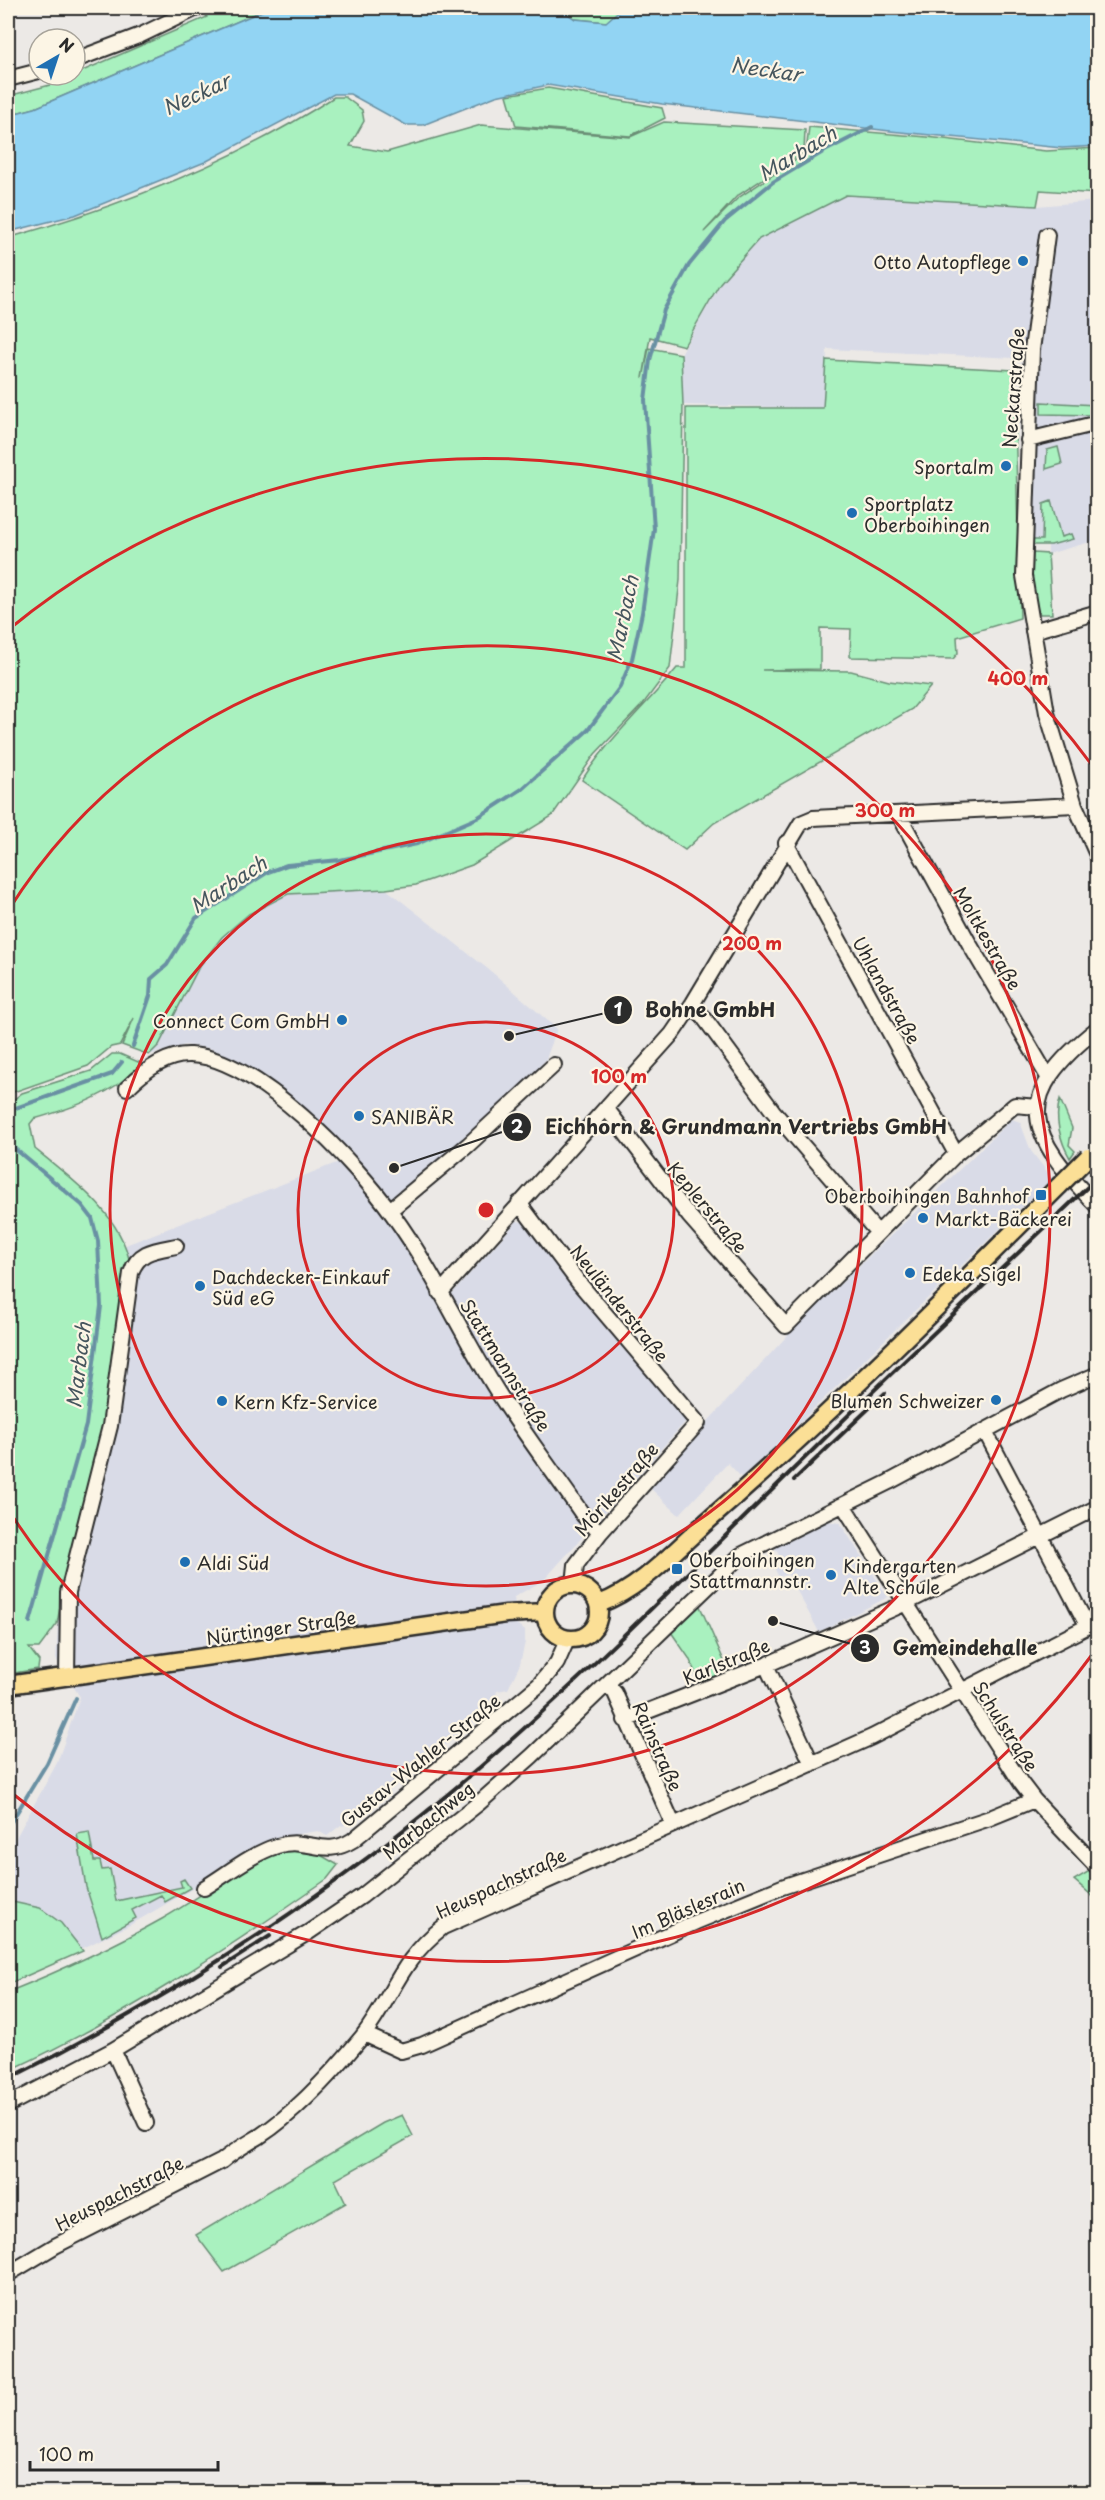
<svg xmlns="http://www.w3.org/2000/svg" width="1105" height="2500" font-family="'Playpen Sans',sans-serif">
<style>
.built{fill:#d9dbe7}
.green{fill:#a9f1bf;stroke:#6a8e75;stroke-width:1.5}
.water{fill:#92d4f3;stroke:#6990a3;stroke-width:1.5}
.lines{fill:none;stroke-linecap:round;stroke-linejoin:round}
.stream{stroke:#6990a3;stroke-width:4}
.minor-casing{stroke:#2b2b2b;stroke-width:18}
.major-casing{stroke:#2b2b2b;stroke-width:21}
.minor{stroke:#fcf5e5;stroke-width:14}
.major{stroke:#fbdf96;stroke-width:16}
.rail{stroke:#2b2b2b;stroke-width:4}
.major-bridge-casing{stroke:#2b2b2b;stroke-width:21;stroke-linecap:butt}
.major-bridge{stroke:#fbdf96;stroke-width:16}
.ring{fill:none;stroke:#d62828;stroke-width:3}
.poi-dot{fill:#1f6fb2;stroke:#fcf5e5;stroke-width:2}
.labels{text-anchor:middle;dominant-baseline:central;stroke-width:4.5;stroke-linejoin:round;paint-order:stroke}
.poi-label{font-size:18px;fill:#2b2b2b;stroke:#fcf5e5;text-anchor:start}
.street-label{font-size:18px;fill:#2b2b2b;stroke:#fcf5e5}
.water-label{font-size:20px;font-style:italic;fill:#45555d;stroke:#fcf5e5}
.centre{fill:#d62828;stroke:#fcf5e5;stroke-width:3}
.ring-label{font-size:18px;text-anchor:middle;font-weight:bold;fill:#d62828;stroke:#fcf5e5;stroke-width:4.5;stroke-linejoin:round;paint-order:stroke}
.leader{fill:none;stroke:#2b2b2b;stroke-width:2}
.callout-dot{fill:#2b2b2b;stroke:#fcf5e5;stroke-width:2}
.mark-label{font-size:18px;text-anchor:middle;font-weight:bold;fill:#fff}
.callout-label{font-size:20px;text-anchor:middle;font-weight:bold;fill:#2b2b2b;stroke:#fcf5e5;stroke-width:4.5;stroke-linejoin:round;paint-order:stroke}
</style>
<rect width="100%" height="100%" fill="#ece9e6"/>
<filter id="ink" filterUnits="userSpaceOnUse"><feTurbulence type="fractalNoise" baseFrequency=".0167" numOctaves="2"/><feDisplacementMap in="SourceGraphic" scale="12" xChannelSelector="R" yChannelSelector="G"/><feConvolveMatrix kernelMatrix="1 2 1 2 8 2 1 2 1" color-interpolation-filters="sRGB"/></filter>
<g filter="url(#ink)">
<!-- built -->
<path class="built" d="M 846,195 L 1037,206 L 1097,201 L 1097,540 L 1048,554 L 1048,545 L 1033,545 L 1031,543 L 1037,359 L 827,349 L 824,408 L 683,405 L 681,354 L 720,283 L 759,239 Z
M 386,889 L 493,973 L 557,1029 L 546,1059 L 532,1076 L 393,1201 L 332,1137 L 277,1086 L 234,1059 L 209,1048 L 185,1045 L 149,1055 L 159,1045 L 199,967 L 222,937 L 249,914 L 288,894 Z
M 1012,1119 L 1020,1122 L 1031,1151 L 1052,1178 L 742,1478 L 728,1463 L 679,1515 L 648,1486 L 826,1294 L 828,1296 Z
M 339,1162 L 390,1220 L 442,1305 L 517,1221 L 529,1224 L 589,1305 L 686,1421 L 544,1580 L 514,1597 L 517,1624 L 525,1631 L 525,1642 L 520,1664 L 508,1689 L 497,1691 L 493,1706 L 343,1826 L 341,1825 L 327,1836 L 318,1831 L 286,1836 L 269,1844 L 130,1925 L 67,1956 L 8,1902 L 8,1852 L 57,1763 L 80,1697 L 56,1659 L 60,1591 L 123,1246 Z
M 826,1521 L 840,1523 L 888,1597 L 819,1632 L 788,1574 L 779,1577 L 771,1562 L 780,1557 L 775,1547 Z"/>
<!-- green -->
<path class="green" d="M 209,8 L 269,8 L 35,108 L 8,115 L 8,96 L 50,85 L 207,17 L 203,12 Z
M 559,8 L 622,8 L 607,22 L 575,19 Z
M 548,88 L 662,108 L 665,118 L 630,136 L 516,126 L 507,95 Z
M 334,97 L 345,97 L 362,110 L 364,121 L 350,146 L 387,152 L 481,125 L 630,137 L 664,122 L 805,130 L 804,152 L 737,196 L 704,232 L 738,198 L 806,153 L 809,127 L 927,137 L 1046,151 L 1097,148 L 1097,194 L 1040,190 L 1037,206 L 846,195 L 759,239 L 720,283 L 684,346 L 650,337 L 643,378 L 649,348 L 681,354 L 683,405 L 680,580 L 670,668 L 643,704 L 595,754 L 552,816 L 472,865 L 416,885 L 386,889 L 288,894 L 249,914 L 222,937 L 199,967 L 159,1045 L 149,1055 L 122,1045 L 134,1018 L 120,1045 L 111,1047 L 88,1066 L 8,1094 L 8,238 C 122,206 234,162 334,97 Z
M 826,360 L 1014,370 L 1020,618 L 957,637 L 958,653 L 953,659 L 850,657 L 851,629 L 820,628 L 820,669 L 762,670 L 851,671 L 889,681 L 931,686 L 912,709 L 714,823 L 685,850 L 582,780 C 608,739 646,706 677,668 L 686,668 L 686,408 L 823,408 Z
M 1041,402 L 1096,405 L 1096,415 L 1041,414 Z
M 1058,447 L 1062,464 L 1046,469 L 1047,450 Z
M 1051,501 L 1061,537 L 1071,534 L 1073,539 L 1051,545 L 1033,545 L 1033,540 L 1042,540 L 1043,504 Z
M 1033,553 L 1048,554 L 1052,614 L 1040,614 C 1030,597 1032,572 1033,553 Z
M 112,1054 L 120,1054 L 143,1064 C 111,1095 76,1107 34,1119 L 30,1124 L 35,1149 C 72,1179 121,1214 130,1264 L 107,1427 L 65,1578 L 57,1624 L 39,1648 L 29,1648 L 39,1661 L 38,1669 L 8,1674 L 8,1104 L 22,1093 L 91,1071 Z
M 1060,1099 L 1072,1128 L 1069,1145 L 1075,1151 L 1070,1158 C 1060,1141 1054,1118 1060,1099 Z
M 699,1604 L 728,1670 L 700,1684 L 689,1658 L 671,1632 Z
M 89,1832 L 94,1861 L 100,1861 L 102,1870 L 110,1869 L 116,1901 L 182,1887 L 180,1881 L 184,1879 L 190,1888 L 165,1902 L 161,1895 L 132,1910 L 136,1918 L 102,1937 L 86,1887 L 77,1834 Z
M 295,1848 L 310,1849 L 338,1865 L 327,1879 C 226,1950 120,2020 8,2071 L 8,1992 C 60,1971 112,1947 162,1919 C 205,1895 246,1859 295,1848 Z
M 1093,1869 L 1097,1873 L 1097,1900 L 1074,1880 Z
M 8,1901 L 40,1908 L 61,1923 L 83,1951 L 8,1984 Z
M 402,2115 L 413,2136 L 335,2180 L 346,2203 L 224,2272 L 196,2235 L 383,2123 Z"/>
<!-- water -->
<path class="water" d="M 269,8 L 559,8 L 575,19 L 606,22 L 622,8 L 1097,8 L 1097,146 L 1062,148 L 890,131 L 662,104 L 548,85 L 496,96 L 423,125 L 406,125 L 350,94 L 334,94 L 205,162 L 75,215 L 8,232 L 8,115 L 35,108 Z"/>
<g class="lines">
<!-- stream -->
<path class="stream" d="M 133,1046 L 150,996 L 151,979 L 167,965 L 196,918 L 268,872 L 287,865 L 340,860 L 417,844 L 477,818 L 522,789 L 588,730 L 620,687 L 632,659 L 642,613 L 654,529 L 645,400 L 650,360 L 664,310 L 689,265 L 725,221 L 773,182 L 823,152 L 872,127
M 8,1115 L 13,1109 L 112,1074 L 122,1062
M 8,1143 L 82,1205 L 92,1218 L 98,1241 L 101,1306 L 86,1425 L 30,1622
M 8,1827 L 47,1763 L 76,1698"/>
<!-- minor casing -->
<g class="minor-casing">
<path id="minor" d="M 75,60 L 141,35 L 197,8
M 8,79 L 39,71
M 1047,235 L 1032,350 L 1024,576 L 1047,713 L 1075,805 L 1098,857
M 1028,440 L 1098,423
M 1033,631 L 1098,612
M 899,815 L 970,945 L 1048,1077
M 786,843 L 956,1154
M 693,1003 L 773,1111 L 878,1233
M 1098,1028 C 1010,1098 1026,1133 1098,1207
M 127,1088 C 143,1072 165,1054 190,1055 C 256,1057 356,1163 393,1215 C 433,1270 461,1334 497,1391 C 524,1434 555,1474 583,1515 L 600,1533
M 606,1108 L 689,1216 L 786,1326 L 956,1154 L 1015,1105 L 1037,1107
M 519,1203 L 579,1283 L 698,1423 L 600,1533 L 576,1565 L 574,1584
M 390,1210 L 468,1145 L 554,1065
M 440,1293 L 672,1034 L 693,1003 L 801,823 L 813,818 L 1075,805
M 985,1431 L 1087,1625
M 843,1505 L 1021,1783 L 1034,1800 L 1095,1865
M 766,1665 L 812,1764
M 67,1678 L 68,1592 L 110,1426 L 131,1273 C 138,1251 155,1250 176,1246
M 608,1685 L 615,1693 L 673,1824
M 625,1720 L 766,1665 L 906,1603 L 1098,1507
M 204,1888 C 227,1874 251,1854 277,1846 C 309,1836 323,1859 353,1840 L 539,1685 L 557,1663 L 568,1638
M 364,2034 L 401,2051 L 422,2045 L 696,1922 L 782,1887 L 990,1818 L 1034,1800
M 113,2050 L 146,2123
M 8,2105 L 113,2050 L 309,1932 L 362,1896 L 479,1803 L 532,1756 L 741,1555 L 889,1482 L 1061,1390 L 1098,1374
M 8,2274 L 55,2246 L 222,2161 C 234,2151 247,2144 260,2136 C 298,2111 333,2072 362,2037 C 393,1997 399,1961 443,1927 L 872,1737 L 1098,1621"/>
</g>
<!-- major casing -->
<g class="major-casing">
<path id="major" d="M545 1612a27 27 0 1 1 54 0a27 27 0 1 1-54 0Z
M 599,1604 C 641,1589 677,1548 710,1519 C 831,1414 946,1299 1059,1186
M 8,1685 L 506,1614 L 545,1612"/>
</g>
<!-- minor -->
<use href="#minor" class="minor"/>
<!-- major -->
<use href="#major" class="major"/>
<!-- rail -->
<path class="rail" d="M 794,1480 L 885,1393
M 222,1967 L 270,1936
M 8,2079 C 181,1994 349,1882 494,1755 C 605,1658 708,1552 814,1449 C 907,1357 1003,1268 1098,1177"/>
<!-- major-bridge casing -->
<g class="major-bridge-casing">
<path id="major-bridge" d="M 1059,1186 L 1088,1157"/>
</g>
<!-- major-bridge -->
<use href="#major-bridge" class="major-bridge"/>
</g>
</g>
<!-- distance rings -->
<g class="ring">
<circle cx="486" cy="1210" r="188"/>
<circle cx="486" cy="1210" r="376"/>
<path d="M8 911A564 564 0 1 1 8 1509"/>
<path d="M1094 1652A752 752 0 0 1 8 1790M8 630A752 752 0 0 1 1094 768"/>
</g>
<!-- markers -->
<g class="poi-dot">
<circle cx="1023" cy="261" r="6"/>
<circle cx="1006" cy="466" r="6"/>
<circle cx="852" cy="513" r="6"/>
<circle cx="342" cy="1020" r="6"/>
<circle cx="359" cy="1116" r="6"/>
<rect x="1035" y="1189" width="12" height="12" rx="3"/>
<circle cx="923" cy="1218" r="6"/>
<circle cx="910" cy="1273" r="6"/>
<circle cx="200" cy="1286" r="6"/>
<circle cx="996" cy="1400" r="6"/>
<circle cx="222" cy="1401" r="6"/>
<circle cx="185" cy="1562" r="6"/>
<rect x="671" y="1563" width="12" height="12" rx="3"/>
<circle cx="831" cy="1575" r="6"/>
</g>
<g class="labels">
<!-- poi labels -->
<g class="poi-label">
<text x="1011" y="261" text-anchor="end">Otto Autopflege</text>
<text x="994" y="466" text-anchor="end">Sportalm</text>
<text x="864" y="503">Sportplatz<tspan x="864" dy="21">Oberboihingen</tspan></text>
<text x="330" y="1020" text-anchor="end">Connect Com GmbH</text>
<text x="371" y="1116">SANIBÄR</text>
<text x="1029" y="1195" text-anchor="end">Oberboihingen Bahnhof</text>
<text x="935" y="1218">Markt-Bäckerei</text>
<text x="922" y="1273">Edeka Sigel</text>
<text x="212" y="1276">Dachdecker-Einkauf<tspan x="212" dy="21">Süd eG</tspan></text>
<text x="984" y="1400" text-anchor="end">Blumen Schweizer</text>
<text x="234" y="1401">Kern Kfz-Service</text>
<text x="689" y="1559">Oberboihingen<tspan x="689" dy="21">Stattmannstr.</tspan></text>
<text x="197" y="1562">Aldi Süd</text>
<text x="843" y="1565">Kindergarten<tspan x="843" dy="21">Alte Schule</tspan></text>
</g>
<!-- street labels -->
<g class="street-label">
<text transform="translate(1013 388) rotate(-86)">Neckarstraße</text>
<text transform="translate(988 938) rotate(60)">Moltkestraße</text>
<text transform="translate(887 990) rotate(61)">Uhlandstraße</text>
<text transform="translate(708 1207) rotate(50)">Keplerstraße</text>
<text transform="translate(620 1303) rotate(51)">Neuländerstraße</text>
<text transform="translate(506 1365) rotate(58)">Stattmannstraße</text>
<text transform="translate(616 1489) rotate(-49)">Mörikestraße</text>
<text transform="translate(281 1627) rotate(-8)">Nürtinger Straße</text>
<text transform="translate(726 1661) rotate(-22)">Karlstraße</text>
<text transform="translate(1006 1726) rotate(57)">Schulstraße</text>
<text transform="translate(658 1746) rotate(66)">Rainstraße</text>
<text transform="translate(420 1760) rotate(-39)">Gustav-Wahler-Straße</text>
<text transform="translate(428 1820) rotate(-39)">Marbachweg</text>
<text transform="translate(501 1883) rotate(-25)">Heuspachstraße</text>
<text transform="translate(688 1908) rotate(-24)">Im Bläslesrain</text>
<text transform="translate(119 2193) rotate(-27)">Heuspachstraße</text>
</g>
<!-- water labels -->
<g class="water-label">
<text transform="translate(766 69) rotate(8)">Neckar</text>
<text transform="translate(196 94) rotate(-25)">Neckar</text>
<text transform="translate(797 153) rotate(-31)">Marbach</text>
<text transform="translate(622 618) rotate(-78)">Marbach</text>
<text transform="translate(228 884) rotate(-33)">Marbach</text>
<text transform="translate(78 1365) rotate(-83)">Marbach</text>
</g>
</g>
<circle cx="486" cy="1210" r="9" class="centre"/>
<g class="ring-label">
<text x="1018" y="685">400 m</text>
<text x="885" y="817">300 m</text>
<text x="752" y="950">200 m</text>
<text x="619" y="1083">100 m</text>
</g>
<!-- callouts -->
<path class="leader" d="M509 1036L618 1010M394 1168L517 1127M773 1621L865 1648"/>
<g class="callout-dot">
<circle cx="509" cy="1036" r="6"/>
<circle cx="394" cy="1168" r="6"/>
<circle cx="773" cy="1621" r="6"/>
<circle cx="618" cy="1010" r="15"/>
<circle cx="517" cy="1127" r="15"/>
<circle cx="865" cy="1648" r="15"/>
</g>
<g class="mark-label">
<text x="618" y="1016">1</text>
<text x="517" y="1133">2</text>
<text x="865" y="1654">3</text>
</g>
<g class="callout-label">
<text x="710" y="1017">Bohne GmbH</text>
<text x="746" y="1134">Eichhorn &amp; Grundmann Vertriebs GmbH</text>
<text x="965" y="1655">Gemeindehalle</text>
</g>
<!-- margin -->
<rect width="1105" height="2500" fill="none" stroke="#fcf5e5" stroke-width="30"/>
<rect x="15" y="15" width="1075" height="2470" fill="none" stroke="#2b2b2b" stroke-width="2" filter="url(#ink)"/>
<!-- north arrow -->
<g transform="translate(57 57) rotate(39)"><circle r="28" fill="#fcf5e5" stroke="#a8a49b" stroke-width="1.5"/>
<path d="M0-4.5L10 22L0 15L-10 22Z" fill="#1f6fb2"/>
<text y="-9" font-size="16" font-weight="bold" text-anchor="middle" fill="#2b2b2b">N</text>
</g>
<!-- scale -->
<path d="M30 2461v9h188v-9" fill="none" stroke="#2b2b2b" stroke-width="3"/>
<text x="39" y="2461" font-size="18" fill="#2b2b2b" stroke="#fcf5e5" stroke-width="4.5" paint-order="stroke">100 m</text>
</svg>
